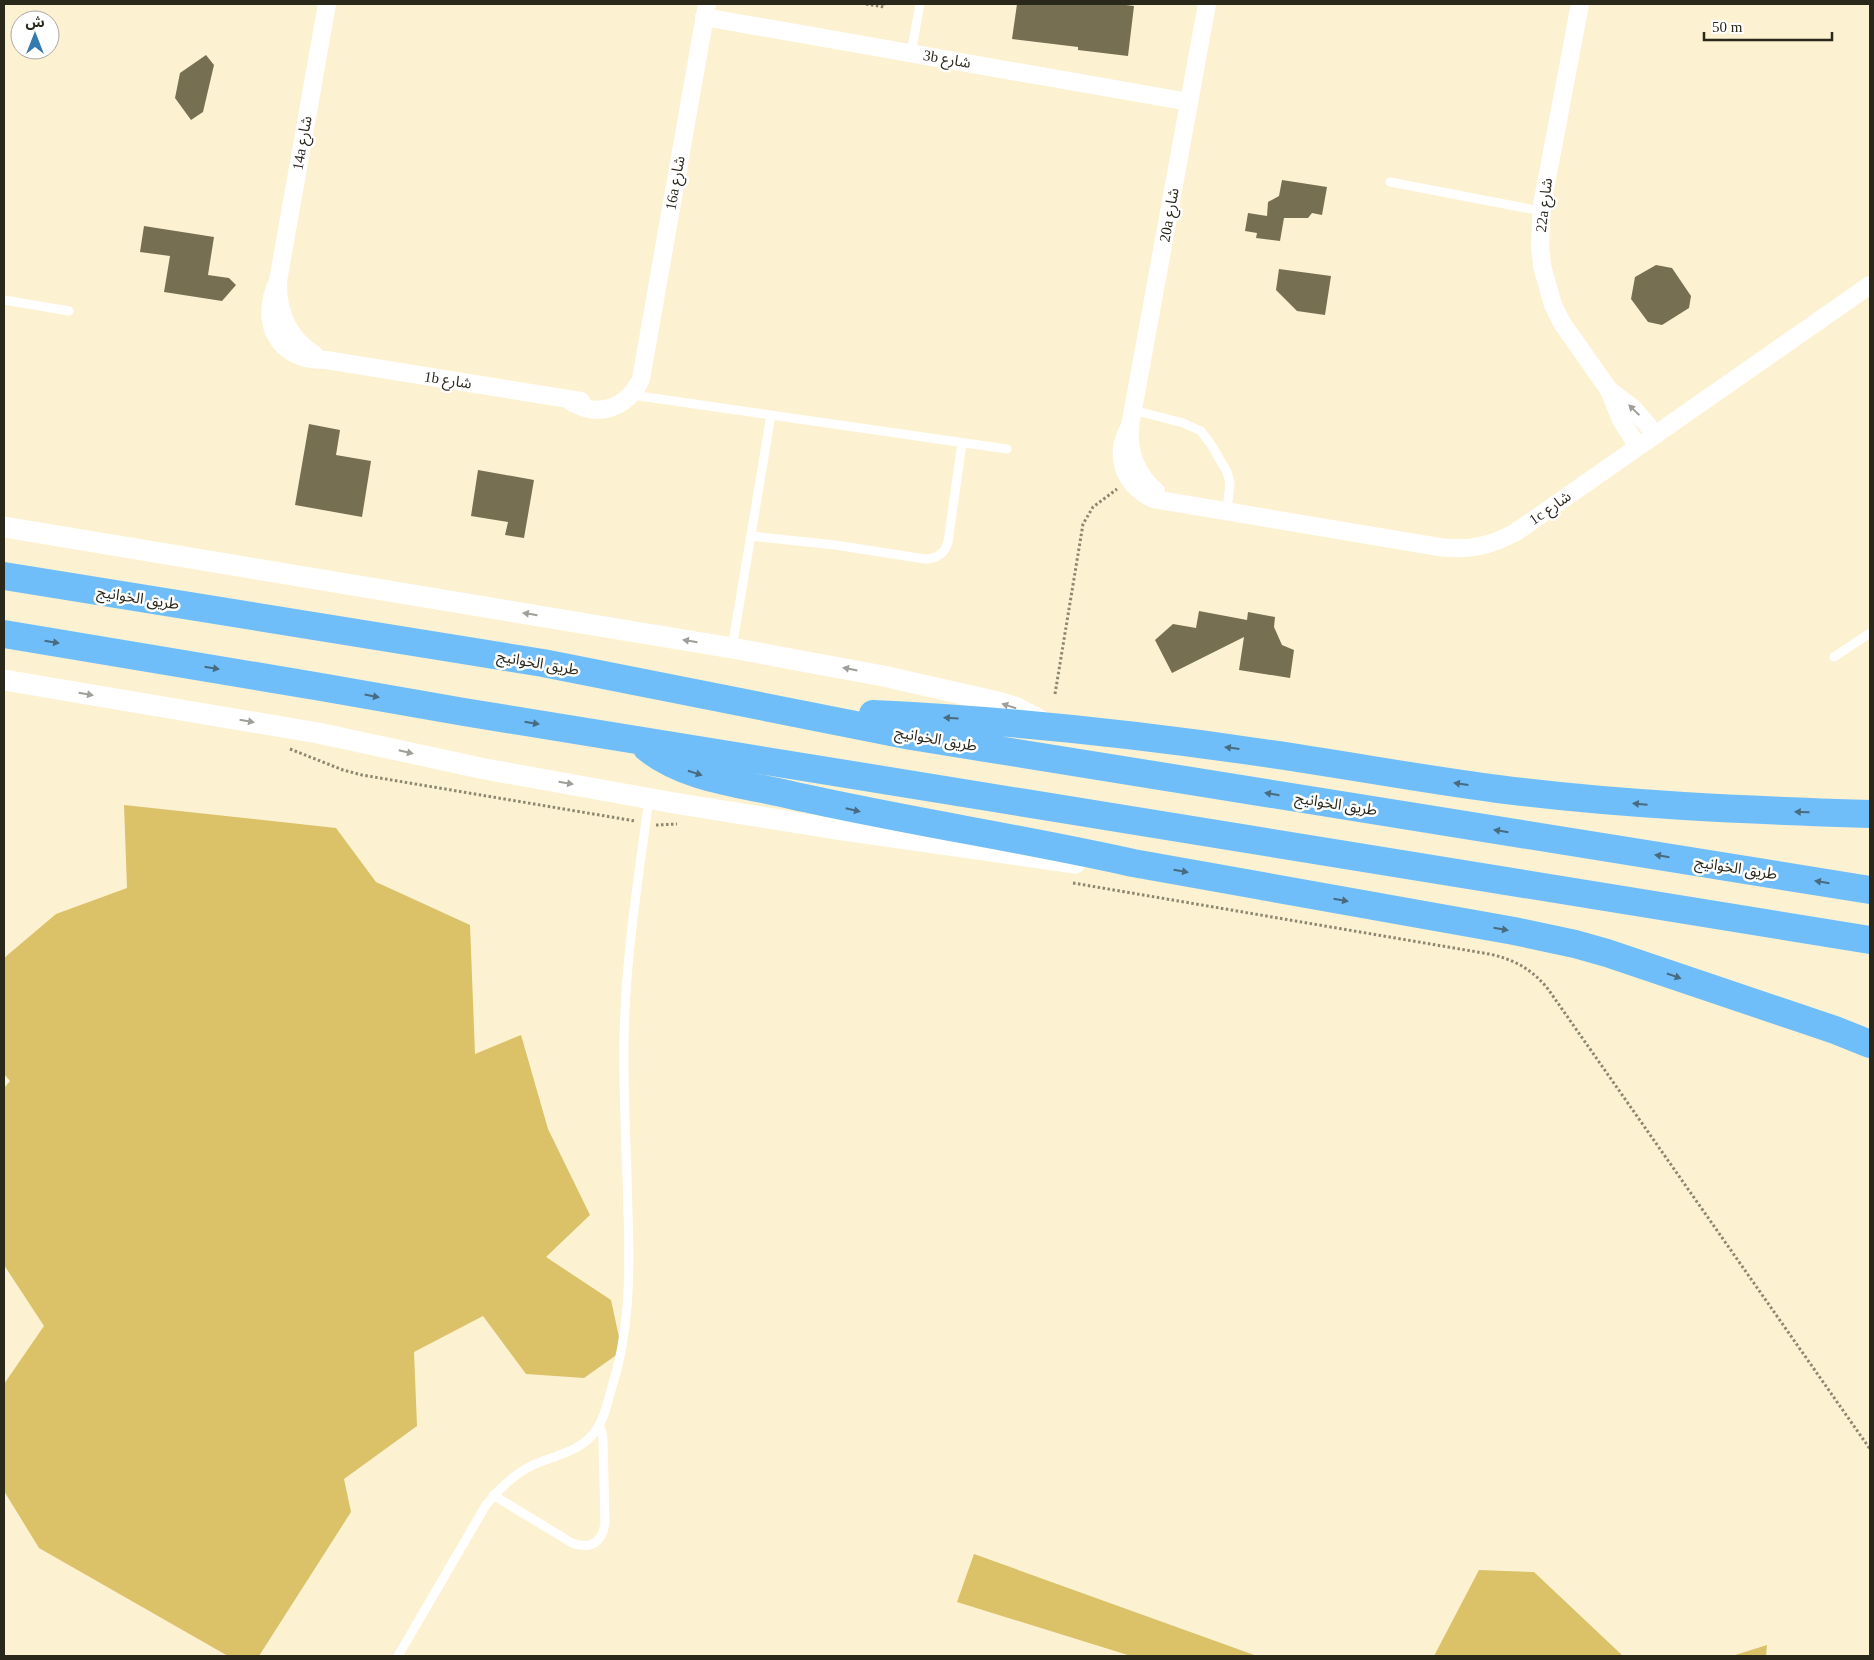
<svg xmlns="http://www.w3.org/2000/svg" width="1874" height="1660" font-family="'Times New Roman','Noto Sans Arabic',serif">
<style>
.green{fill:#dbc168}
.building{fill:#776f52}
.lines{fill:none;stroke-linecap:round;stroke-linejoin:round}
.path{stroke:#8d8771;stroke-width:3;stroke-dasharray:2.5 2.5;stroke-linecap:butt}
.service{stroke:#fff;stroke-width:9}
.minor{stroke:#fff;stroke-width:18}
.tertiary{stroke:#fff;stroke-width:21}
.trunk{stroke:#6fbefa;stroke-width:28}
.oneway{fill:#9f9e98}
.oneway2{fill:#496b7f}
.labels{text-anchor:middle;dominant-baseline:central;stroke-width:5;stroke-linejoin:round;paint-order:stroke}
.street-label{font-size:15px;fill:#2a271b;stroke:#fff}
</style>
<rect width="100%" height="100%" fill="#fcf2d1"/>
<!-- green -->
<path class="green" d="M 124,805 L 336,828 L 376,882 L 470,925 L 475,1054 L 521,1035 L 548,1129 L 590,1215 L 546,1257 L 611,1300 L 622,1351 L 584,1378 L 526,1374 L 483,1316 L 414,1352 L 417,1426 L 344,1479 L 351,1512 L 259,1656 L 228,1656 L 39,1548 L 4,1491 L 4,1384 L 44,1326 L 4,1265 L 4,1088 L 10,1081 L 4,1074 L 4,958 L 56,914 L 127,888 Z
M 974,1554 L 1257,1656 L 1131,1656 L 957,1602 Z
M 1479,1570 L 1534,1572 L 1623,1656 L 1434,1656 Z
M 1767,1645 L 1766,1656 L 1732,1656 Z"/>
<!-- building -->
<path class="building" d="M 1017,4 L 1118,4 L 1134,6 L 1128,56 L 1078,50 L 1078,47 L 1012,39 Z
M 206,55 L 214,65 L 203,112 L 191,120 L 175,98 L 180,73 Z
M 1282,180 L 1327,187 L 1322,215 L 1312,213 L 1308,218 L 1284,218 L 1280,241 L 1256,238 L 1257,233 L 1245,231 L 1248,213 L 1267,216 L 1268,202 L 1279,196 Z
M 144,226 L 214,237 L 208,275 L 229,278 L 236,285 L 222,301 L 164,292 L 170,256 L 140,252 Z
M 1656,265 L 1672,268 L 1691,296 L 1689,308 L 1662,325 L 1648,322 L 1631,299 L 1635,277 Z
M 1279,269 L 1331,276 L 1325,315 L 1297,311 L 1276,290 Z
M 309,424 L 340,430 L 336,455 L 371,461 L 362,517 L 295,505 Z
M 478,470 L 534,480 L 524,538 L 505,535 L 508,522 L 471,516 Z
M 1199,611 L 1247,620 L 1248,612 L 1275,617 L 1274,627 L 1282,645 L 1294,650 L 1290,678 L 1239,670 L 1244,637 L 1172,673 L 1155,640 L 1173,624 L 1196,628 Z"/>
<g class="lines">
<!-- path -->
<path class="path" d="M 866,4 L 884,7 L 884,4
M 1055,694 L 1083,524 L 1093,507 L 1117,489
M 290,749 L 343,770 L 362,775 L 635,821
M 656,825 L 677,824
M 1073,883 L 1489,954 C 1513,959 1532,969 1548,989 L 1870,1449"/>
<!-- service -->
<path class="service" d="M 911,53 L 920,4
M 1390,182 L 1541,211
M 4,300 L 69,311
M 632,395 L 1007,449
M 1133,410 L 1183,423 L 1201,431 L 1212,446 L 1227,472 L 1230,483 L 1227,511
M 751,536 L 835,545 L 925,559 C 937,559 945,553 948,542 L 962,443
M 732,648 L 771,415
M 1834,657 L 1870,633
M 493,1495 L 572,1543 C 591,1550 603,1542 605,1522 L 603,1441 L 602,1432 L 599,1426
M 398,1656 L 486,1505 C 498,1490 512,1476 529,1467 C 554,1454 582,1454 598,1427 C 605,1416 608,1402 611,1390 C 630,1333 630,1273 628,1213 C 627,1156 623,1099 624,1042 C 625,960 638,880 649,799"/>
<!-- minor -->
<path class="minor" d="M 1580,4 L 1542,205 L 1540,245 L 1542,266 L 1553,305 L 1562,323 L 1609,390 L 1621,420 L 1638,447
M 704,17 L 1189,102
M 278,281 C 258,322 278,362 326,360 L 581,401
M 315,355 C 288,338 277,313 278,281 L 327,4
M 1609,390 L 1634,409 L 1656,435
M 570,401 C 598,419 627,408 641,379 L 707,4
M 1130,426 C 1113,455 1123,484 1153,499 L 1439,547 C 1468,551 1491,546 1516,532 L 1870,285
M 1156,491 C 1136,475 1128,451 1130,426 L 1207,4"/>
<!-- tertiary -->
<path class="tertiary" d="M 4,527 L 732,648 L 883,676 L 998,702 L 1017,708 L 1045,723
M 4,680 L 318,733 L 485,769 L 674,803 L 842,830 L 1075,863"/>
<!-- trunk -->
<path class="trunk" d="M 4,576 L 543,663 L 911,736 L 1870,890
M 4,634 L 321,687 L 464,712 L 1870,940
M 873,714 C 1003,720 1135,734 1264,753 C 1342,764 1420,779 1498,789 C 1622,805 1746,810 1870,814
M 647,748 C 684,778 737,783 782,793 C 899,820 1017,837 1133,863 L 1514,931 L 1575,944 L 1607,953 L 1835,1030 L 1870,1044"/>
</g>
<!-- one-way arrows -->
<defs><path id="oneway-solid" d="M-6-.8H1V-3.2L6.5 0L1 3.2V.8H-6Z" transform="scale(1.25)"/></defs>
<g class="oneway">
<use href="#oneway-solid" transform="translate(1634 410) rotate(-136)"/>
<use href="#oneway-solid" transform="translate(530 614) rotate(-171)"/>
<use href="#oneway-solid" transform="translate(690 641) rotate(-171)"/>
<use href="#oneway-solid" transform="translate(850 669) rotate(-169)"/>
<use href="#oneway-solid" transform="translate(86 694) rotate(10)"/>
<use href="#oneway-solid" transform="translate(1009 706) rotate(-163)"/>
<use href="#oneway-solid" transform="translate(247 721) rotate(10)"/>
<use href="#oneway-solid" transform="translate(406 752) rotate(13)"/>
<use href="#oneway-solid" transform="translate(566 783) rotate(9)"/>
</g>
<g class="oneway2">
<use href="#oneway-solid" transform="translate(52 642) rotate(9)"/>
<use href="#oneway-solid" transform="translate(212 668) rotate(9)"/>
<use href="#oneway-solid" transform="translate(372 696) rotate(11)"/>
<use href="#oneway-solid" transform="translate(951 718) rotate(-176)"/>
<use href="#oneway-solid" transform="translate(532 723) rotate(9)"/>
<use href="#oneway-solid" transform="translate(1232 748) rotate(-173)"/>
<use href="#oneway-solid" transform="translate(695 773) rotate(18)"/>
<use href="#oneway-solid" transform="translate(1461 784) rotate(-172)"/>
<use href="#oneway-solid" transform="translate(1272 794) rotate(-171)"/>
<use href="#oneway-solid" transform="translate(1640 804) rotate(-175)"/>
<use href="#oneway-solid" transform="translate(853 810) rotate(13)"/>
<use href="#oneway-solid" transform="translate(1802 812) rotate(-178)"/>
<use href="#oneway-solid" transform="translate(1501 831) rotate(-171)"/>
<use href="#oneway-solid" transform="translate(1662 856) rotate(-171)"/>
<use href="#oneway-solid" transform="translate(1181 871) rotate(10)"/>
<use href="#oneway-solid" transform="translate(1822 882) rotate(-171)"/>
<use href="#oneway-solid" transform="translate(1341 900) rotate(10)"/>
<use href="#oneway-solid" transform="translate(1501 929) rotate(10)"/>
<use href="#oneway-solid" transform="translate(1674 976) rotate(19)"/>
</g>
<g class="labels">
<!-- street labels -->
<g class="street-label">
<text transform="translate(947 59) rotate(10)">3b شارع</text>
<text transform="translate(302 143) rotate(-80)">14a شارع</text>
<text transform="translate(675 183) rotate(-80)">16a شارع</text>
<text transform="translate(1544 205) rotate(-83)">22a شارع</text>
<text transform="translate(1169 215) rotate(-80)">20a شارع</text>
<text transform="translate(448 380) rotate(9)">1b شارع</text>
<text transform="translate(1550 508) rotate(-35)">1c شارع</text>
<text transform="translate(138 598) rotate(9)">طريق الخوانيج</text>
<text transform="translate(538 663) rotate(10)">طريق الخوانيج</text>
<text transform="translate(936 739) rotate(10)">طريق الخوانيج</text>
<text transform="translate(1336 804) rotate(9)">طريق الخوانيج</text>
<text transform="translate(1736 868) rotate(9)">طريق الخوانيج</text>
</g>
</g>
<!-- border -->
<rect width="1874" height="1660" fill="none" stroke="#2a271b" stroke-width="10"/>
<!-- north arrow -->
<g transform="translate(35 35)"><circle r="24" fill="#ffffff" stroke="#aaa9a4"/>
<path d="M0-4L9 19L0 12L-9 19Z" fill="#357aaf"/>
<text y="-8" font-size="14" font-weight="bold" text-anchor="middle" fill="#2a271b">ش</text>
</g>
<!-- scale -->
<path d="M1704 32v8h128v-8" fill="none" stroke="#2a271b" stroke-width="2.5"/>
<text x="1712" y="32" font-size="15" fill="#2a271b" stroke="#ffffff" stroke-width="4" paint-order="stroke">50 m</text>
</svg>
